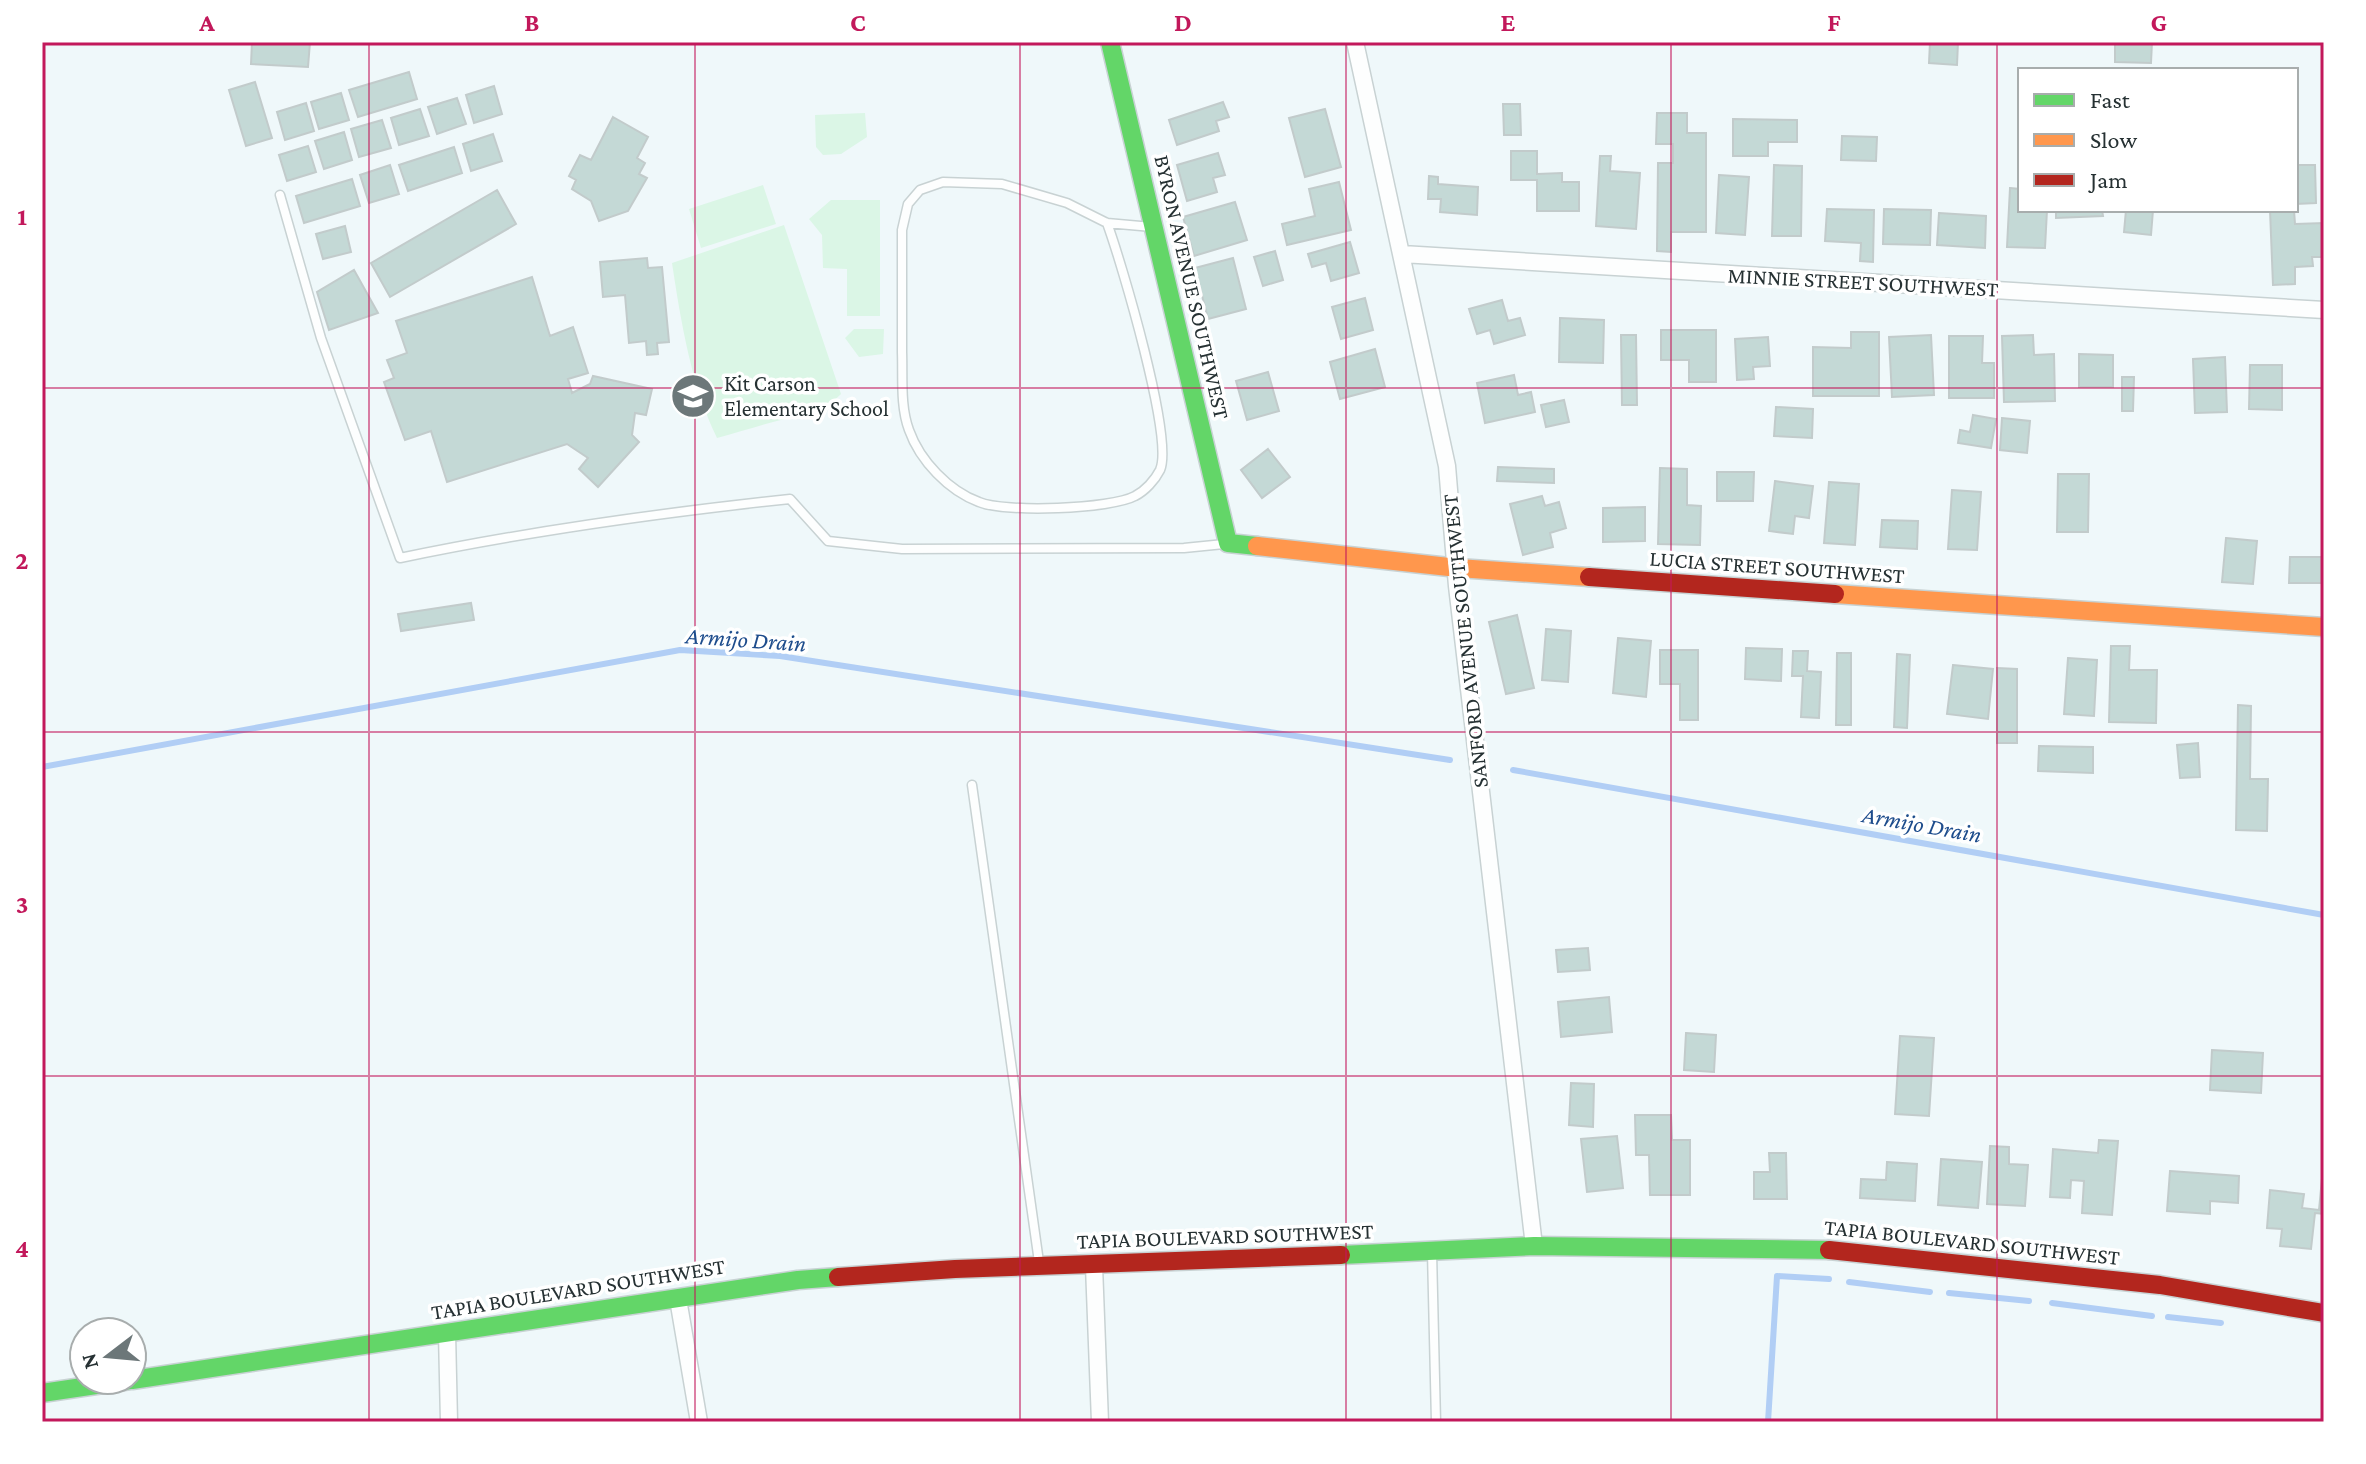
<svg xmlns="http://www.w3.org/2000/svg" width="2366" height="1464" font-family="'Crimson Pro',serif">
<style>
.green{fill:#dbf6e6}
.lines{fill:none;stroke-linecap:round;stroke-linejoin:round}
.stream{stroke:#b1cef5;stroke-width:6}
.building{fill:#c4d9d6;stroke:#c2cbcb;stroke-width:2}
.lane-casing{stroke:#c8d2d3;stroke-width:11}
.street-casing{stroke:#c8d2d3;stroke-width:19}
.fast-casing{stroke:#c8d2d3;stroke-width:21}
.slow-casing{stroke:#c8d2d3;stroke-width:21}
.jam-casing{stroke:#c8d2d3;stroke-width:21}
.lane{stroke:#fdfefe;stroke-width:8}
.street{stroke:#fdfefe;stroke-width:16}
.fast{stroke:#63d668;stroke-width:18}
.slow{stroke:#ff974d;stroke-width:18}
.jam{stroke:#b3261e;stroke-width:18}
.grid{fill:none;stroke:#c2185b;stroke-width:2;stroke-opacity:0.55}
.labels{text-anchor:middle;dominant-baseline:central;stroke-width:7;stroke-linejoin:round;paint-order:stroke}
.street-label{font-size:22px;fill:#263133;stroke:#fff}
.poi-label{font-size:22px;fill:#263133;stroke:#fff;text-anchor:start}
.water-label{font-size:24px;font-style:italic;fill:#1d4c8c;stroke:#fff}
.neatline{fill:none;stroke:#c2185b;stroke-width:3}
.grid-label{font-size:26px;text-anchor:middle;font-weight:bold;fill:#c2185b}
</style>
<rect width="100%" height="100%" fill="#eff8fa"/>
<!-- green -->
<path class="green" d="M 865,113 L 867,137 L 841,154 L 823,155 L 816,147 L 815,115 Z
M 763,185 L 776,224 L 701,248 L 689,209 Z
M 831,200 L 880,200 L 880,316 L 847,316 L 847,269 L 823,268 L 822,235 L 809,219 Z
M 784,225 L 841,394 C 813,421 806,413 773,422 C 754,427 736,433 717,438 C 691,384 681,322 672,263 Z
M 854,329 L 884,329 L 883,354 L 859,357 L 845,338 Z"/>
<g class="lines">
<!-- stream -->
<path class="stream" d="M 42,767 L 680,650 L 780,656 L 1450,760
M 1513,770 L 2324,915
M 1849,1282 L 1930,1292
M 1949,1293 L 2029,1301
M 2052,1303 L 2152,1316
M 2168,1317 L 2221,1323
M 1768,1422 L 1777,1276 L 1829,1279"/>
</g>
<!-- building -->
<path class="building" d="M 252,42 L 310,42 L 308,67 L 251,64 Z
M 1930,42 L 1958,42 L 1957,65 L 1929,63 Z
M 2115,42 L 2152,42 L 2151,63 L 2115,62 Z
M 409,72 L 417,99 L 358,117 L 349,90 Z
M 255,82 L 272,138 L 246,146 L 229,90 Z
M 494,86 L 502,114 L 474,123 L 466,95 Z
M 341,93 L 349,120 L 319,129 L 311,102 Z
M 457,98 L 466,124 L 437,134 L 428,107 Z
M 1223,102 L 1229,117 L 1216,121 L 1219,131 L 1177,145 L 1169,120 Z
M 306,103 L 314,131 L 285,140 L 277,112 Z
M 1503,104 L 1520,104 L 1521,135 L 1504,135 Z
M 420,109 L 429,136 L 399,145 L 391,118 Z
M 1325,109 L 1341,167 L 1305,177 L 1289,118 Z
M 1657,113 L 1687,113 L 1687,133 L 1706,133 L 1706,232 L 1671,232 L 1671,252 L 1657,251 L 1658,163 L 1673,163 L 1673,144 L 1656,144 Z
M 613,117 L 648,137 L 637,158 L 645,163 L 639,174 L 647,178 L 628,211 L 599,221 L 591,201 L 572,189 L 576,180 L 569,176 L 580,155 L 591,160 Z
M 1733,119 L 1797,120 L 1797,142 L 1768,142 L 1768,156 L 1733,156 Z
M 382,120 L 391,148 L 359,157 L 351,129 Z
M 344,132 L 352,160 L 324,169 L 315,141 Z
M 493,134 L 502,161 L 471,171 L 463,144 Z
M 1842,136 L 1877,137 L 1876,161 L 1841,160 Z
M 308,146 L 316,172 L 287,181 L 279,155 Z
M 454,147 L 462,173 L 408,191 L 399,165 Z
M 1511,151 L 1537,151 L 1537,174 L 1562,173 L 1562,182 L 1579,182 L 1579,211 L 1537,211 L 1537,180 L 1511,180 Z
M 1218,153 L 1225,175 L 1213,178 L 1217,192 L 1187,201 L 1177,165 Z
M 1600,156 L 1611,156 L 1610,171 L 1640,173 L 1636,229 L 1596,226 Z
M 390,165 L 399,194 L 369,203 L 360,175 Z
M 1774,165 L 1802,166 L 1801,236 L 1772,236 Z
M 2296,165 L 2315,165 L 2316,203 L 2296,204 Z
M 1719,175 L 1749,177 L 1745,235 L 1716,233 Z
M 1429,176 L 1438,177 L 1438,184 L 1478,187 L 1477,215 L 1440,212 L 1441,199 L 1428,199 Z
M 352,179 L 360,206 L 304,223 L 296,196 Z
M 1339,182 L 1351,230 L 1287,245 L 1282,224 L 1315,216 L 1309,189 Z
M 2010,188 L 2020,189 L 2020,210 L 2047,210 L 2045,248 L 2007,247 Z
M 497,190 L 516,224 L 390,297 L 371,263 Z
M 1235,202 L 1247,240 L 1194,256 L 1183,217 Z
M 1827,209 L 1874,210 L 1873,262 L 1860,261 L 1861,243 L 1825,241 Z
M 1884,209 L 1931,210 L 1930,245 L 1883,244 Z
M 2056,210 L 2102,210 L 2103,216 L 2056,218 Z
M 2126,210 L 2153,210 L 2151,235 L 2124,232 Z
M 2270,210 L 2294,210 L 2295,224 L 2324,223 L 2324,257 L 2312,257 L 2313,266 L 2295,267 L 2295,284 L 2273,285 Z
M 1939,213 L 1986,216 L 1985,248 L 1937,245 Z
M 345,226 L 351,252 L 323,259 L 316,234 Z
M 1350,242 L 1359,273 L 1331,281 L 1326,263 L 1312,267 L 1308,254 Z
M 1275,251 L 1283,280 L 1263,286 L 1254,257 Z
M 647,258 L 648,268 L 662,267 L 669,342 L 657,343 L 658,354 L 647,355 L 646,341 L 629,343 L 625,295 L 603,297 L 600,262 Z
M 1233,258 L 1246,309 L 1208,319 L 1195,268 Z
M 354,270 L 378,313 L 329,330 L 317,292 Z
M 532,277 L 550,336 L 573,327 L 588,373 L 568,379 L 572,393 L 590,384 L 593,376 L 652,389 L 646,415 L 635,413 L 632,435 L 639,442 L 598,487 L 579,469 L 588,458 L 567,444 L 447,482 L 431,431 L 405,440 L 384,382 L 394,378 L 387,360 L 407,353 L 396,321 Z
M 1365,298 L 1373,330 L 1341,339 L 1332,307 Z
M 1502,300 L 1508,321 L 1520,318 L 1525,335 L 1494,344 L 1490,330 L 1477,334 L 1469,309 Z
M 1560,318 L 1604,320 L 1603,363 L 1559,362 Z
M 1661,330 L 1716,330 L 1716,382 L 1689,382 L 1689,360 L 1661,360 Z
M 1851,332 L 1879,332 L 1879,396 L 1813,396 L 1813,347 L 1851,348 Z
M 1621,335 L 1636,335 L 1637,405 L 1622,405 Z
M 1931,335 L 1934,395 L 1892,397 L 1889,337 Z
M 2033,335 L 2034,355 L 2054,354 L 2055,401 L 2004,402 L 2002,336 Z
M 1949,336 L 1983,336 L 1982,363 L 1994,363 L 1994,398 L 1949,398 Z
M 1768,337 L 1770,366 L 1753,367 L 1754,379 L 1737,380 L 1735,339 Z
M 1375,349 L 1385,387 L 1340,399 L 1330,362 Z
M 2079,354 L 2113,355 L 2113,387 L 2079,387 Z
M 2225,357 L 2227,412 L 2195,413 L 2193,359 Z
M 2250,365 L 2282,365 L 2282,410 L 2249,409 Z
M 1268,372 L 1279,411 L 1247,420 L 1236,381 Z
M 1514,375 L 1518,395 L 1531,392 L 1535,412 L 1485,423 L 1477,383 Z
M 2122,377 L 2134,377 L 2133,411 L 2122,411 Z
M 1564,400 L 1569,422 L 1546,427 L 1541,405 Z
M 1776,407 L 1813,409 L 1812,438 L 1774,436 Z
M 1973,415 L 1996,419 L 1991,448 L 1958,443 L 1960,430 L 1970,432 Z
M 2002,418 L 2030,421 L 2027,453 L 2000,450 Z
M 1268,449 L 1290,477 L 1262,498 L 1241,470 Z
M 1498,467 L 1554,469 L 1554,483 L 1497,481 Z
M 1660,468 L 1687,469 L 1687,505 L 1701,506 L 1700,545 L 1658,544 Z
M 1717,472 L 1754,472 L 1753,501 L 1717,501 Z
M 2058,474 L 2089,474 L 2088,532 L 2057,532 Z
M 1775,481 L 1813,486 L 1809,518 L 1795,516 L 1793,534 L 1769,531 Z
M 1829,482 L 1859,484 L 1855,545 L 1824,543 Z
M 1952,490 L 1981,492 L 1977,550 L 1948,549 Z
M 1542,496 L 1545,506 L 1559,502 L 1566,528 L 1550,533 L 1553,547 L 1523,555 L 1510,504 Z
M 1645,507 L 1645,541 L 1603,542 L 1603,508 Z
M 1882,520 L 1918,521 L 1917,549 L 1880,547 Z
M 2226,538 L 2257,541 L 2253,584 L 2222,582 Z
M 2290,557 L 2324,557 L 2324,583 L 2289,583 Z
M 471,603 L 474,620 L 401,631 L 398,614 Z
M 1517,615 L 1534,688 L 1506,694 L 1489,622 Z
M 1546,629 L 1571,631 L 1568,682 L 1542,680 Z
M 1618,638 L 1651,641 L 1646,697 L 1613,693 Z
M 2111,646 L 2130,646 L 2129,670 L 2157,670 L 2156,723 L 2109,722 Z
M 1746,648 L 1782,649 L 1781,681 L 1745,679 Z
M 1660,650 L 1698,650 L 1698,720 L 1680,720 L 1680,684 L 1660,684 Z
M 1793,651 L 1808,651 L 1807,671 L 1821,672 L 1819,718 L 1801,717 L 1803,676 L 1792,676 Z
M 1837,653 L 1851,653 L 1851,725 L 1836,725 Z
M 1897,654 L 1910,655 L 1907,728 L 1894,727 Z
M 2068,658 L 2097,660 L 2094,716 L 2064,714 Z
M 1953,665 L 1993,669 L 1988,719 L 1947,714 Z
M 1997,668 L 2017,669 L 2017,743 L 1997,743 Z
M 2238,705 L 2251,706 L 2250,779 L 2268,779 L 2267,831 L 2236,830 Z
M 2198,743 L 2200,777 L 2180,778 L 2177,745 Z
M 2039,746 L 2093,747 L 2093,773 L 2038,771 Z
M 1588,948 L 1590,970 L 1558,972 L 1556,950 Z
M 1609,997 L 1612,1032 L 1561,1037 L 1558,1002 Z
M 1686,1033 L 1716,1035 L 1714,1072 L 1684,1070 Z
M 1900,1036 L 1934,1038 L 1929,1116 L 1895,1114 Z
M 2212,1050 L 2263,1053 L 2261,1093 L 2210,1090 Z
M 1571,1083 L 1594,1084 L 1593,1127 L 1569,1125 Z
M 1635,1115 L 1671,1115 L 1672,1140 L 1690,1140 L 1690,1195 L 1650,1195 L 1649,1155 L 1636,1155 Z
M 1617,1136 L 1623,1188 L 1587,1192 L 1581,1139 Z
M 2099,1140 L 2118,1141 L 2112,1215 L 2082,1213 L 2084,1181 L 2071,1180 L 2070,1198 L 2050,1197 L 2053,1149 L 2098,1153 Z
M 1990,1146 L 2009,1147 L 2009,1164 L 2028,1165 L 2025,1206 L 1987,1204 Z
M 1769,1153 L 1786,1153 L 1787,1199 L 1754,1199 L 1754,1172 L 1770,1172 Z
M 2324,1157 L 2324,1214 L 2315,1213 L 2311,1249 L 2280,1246 L 2282,1229 L 2267,1228 L 2270,1190 L 2304,1194 L 2302,1208 L 2319,1210 Z
M 1941,1159 L 1982,1162 L 1978,1208 L 1938,1205 Z
M 1887,1162 L 1917,1164 L 1915,1201 L 1860,1198 L 1861,1179 L 1886,1180 Z
M 2170,1171 L 2239,1176 L 2238,1203 L 2210,1201 L 2210,1214 L 2167,1211 Z"/>
<g class="lines">
<!-- lane casing -->
<g class="lane-casing">
<path id="lane" d="M 280,195 L 321,338 L 400,558 C 529,531 659,513 790,499 L 828,541 L 902,549 L 1184,548 L 1224,544
M 1107,223 C 1121,261 1174,439 1160,470 C 1155,480 1145,491 1135,496 C 1111,509 1005,513 979,502 C 949,491 920,461 909,430 C 900,406 903,377 902,352 C 902,311 902,271 902,230 L 908,204 L 920,190 L 943,182 L 1002,184 L 1067,203 L 1107,223 L 1152,227
M 972,785 L 1039,1262
M 1432,1252 L 1436,1422"/>
</g>
<!-- street casing -->
<g class="street-casing">
<path id="street" d="M 1355,42 L 1447,466 L 1457,586 L 1534,1246
M 1402,254 L 2324,310
M 1094,1266 L 1100,1422
M 678,1299 L 699,1422
M 447,1333 L 449,1422"/>
</g>
<!-- fast casing -->
<g class="fast-casing">
<path id="fast" d="M 1110,42 L 1228,543 L 1257,546
M 1341,1255 L 1534,1246 L 1829,1250
M 132,1380 L 798,1280 L 838,1277
M 42,1393 L 130,1380"/>
</g>
<!-- slow casing -->
<g class="slow-casing">
<path id="slow" d="M 1257,546 L 1458,568 L 1589,577
M 1835,594 L 2324,627"/>
</g>
<!-- jam casing -->
<g class="jam-casing">
<path id="jam" d="M 1589,577 L 1835,594
M 1829,1250 L 2160,1285 L 2324,1313
M 838,1277 L 955,1269 L 1341,1255"/>
</g>
<!-- lane -->
<use href="#lane" class="lane"/>
<!-- street -->
<use href="#street" class="street"/>
<!-- fast -->
<use href="#fast" class="fast"/>
<!-- slow -->
<use href="#slow" class="slow"/>
<!-- jam -->
<use href="#jam" class="jam"/>
</g>
<!-- grid -->
<path class="grid" d="M 369,42 L 369,1422M 695,42 L 695,1422M 1020,42 L 1020,1422M 1346,42 L 1346,1422M 1671,42 L 1671,1422M 1997,42 L 1997,1422M 42,388 L 2324,388M 42,732 L 2324,732M 42,1076 L 2324,1076"/>
<!-- icons -->
<defs>
<g id="school-disc" transform="scale(2.3)"><circle r="9.5" fill="#6c7779" stroke="#fff"/><path d="M0-5L7-2L0 1L-7-2ZM-4 1L0 2.5L4 1V4Q0 6-4 4Z" fill="#fff"/></g>
</defs>
<g fill-rule="evenodd">
<use href="#school-disc" x="693" y="396"/>
</g>
<g class="labels">
<!-- street labels -->
<g class="street-label">
<text transform="translate(1863 282) rotate(3)">MINNIE STREET SOUTHWEST</text>
<text transform="translate(1192 287) rotate(77)">BYRON AVENUE SOUTHWEST</text>
<text transform="translate(1777 567) rotate(4)">LUCIA STREET SOUTHWEST</text>
<text transform="translate(1465 641) rotate(-96)">SANFORD AVENUE SOUTHWEST</text>
<text transform="translate(1225 1236) rotate(-2)">TAPIA BOULEVARD SOUTHWEST</text>
<text transform="translate(1972 1242) rotate(6)">TAPIA BOULEVARD SOUTHWEST</text>
<text transform="translate(578 1289) rotate(-9)">TAPIA BOULEVARD SOUTHWEST</text>
</g>
<!-- poi labels -->
<g class="poi-label">
<text x="724" y="383">Kit Carson<tspan x="724" dy="25">Elementary School</tspan></text>
</g>
<!-- water labels -->
<g class="water-label">
<text transform="translate(746 639) rotate(4)">Armijo Drain</text>
<text transform="translate(1922 824) rotate(10)">Armijo Drain</text>
</g>
</g>
<!-- border -->
<rect width="2366" height="1464" fill="none" stroke="#ffffff" stroke-width="88"/>
<!-- legend -->
<rect x="2018" y="68" width="280" height="144" fill="#ffffff" stroke="#a8adad" stroke-width="2"/>
<rect x="2034" y="94" width="40" height="12" fill="#63d668" stroke="#a8adad" stroke-width="2"/>
<text x="2090" y="108" font-size="24" fill="#263133">Fast</text>
<rect x="2034" y="134" width="40" height="12" fill="#ff974d" stroke="#a8adad" stroke-width="2"/>
<text x="2090" y="148" font-size="24" fill="#263133">Slow</text>
<rect x="2034" y="174" width="40" height="12" fill="#b3261e" stroke="#a8adad" stroke-width="2"/>
<text x="2090" y="188" font-size="24" fill="#263133">Jam</text>
<!-- north arrow -->
<g transform="translate(108 1356) rotate(254)"><circle r="38" fill="#ffffff" stroke="#a8adad" stroke-width="2"/>
<path d="M0-6L14 30L0 20L-14 30Z" fill="#6c7779"/>
<text y="-12" font-size="22" font-weight="bold" text-anchor="middle" fill="#263133">N</text>
</g>
<rect x="44" y="44" width="2278" height="1376" class="neatline"/>
<g class="grid-label">
<text x="207" y="31">A</text>
<text x="532" y="31">B</text>
<text x="858" y="31">C</text>
<text x="1183" y="31">D</text>
<text x="1508" y="31">E</text>
<text x="1834" y="31">F</text>
<text x="2159" y="31">G</text>
<text x="22" y="225">1</text>
<text x="22" y="569">2</text>
<text x="22" y="913">3</text>
<text x="22" y="1257">4</text>
</g>
</svg>
